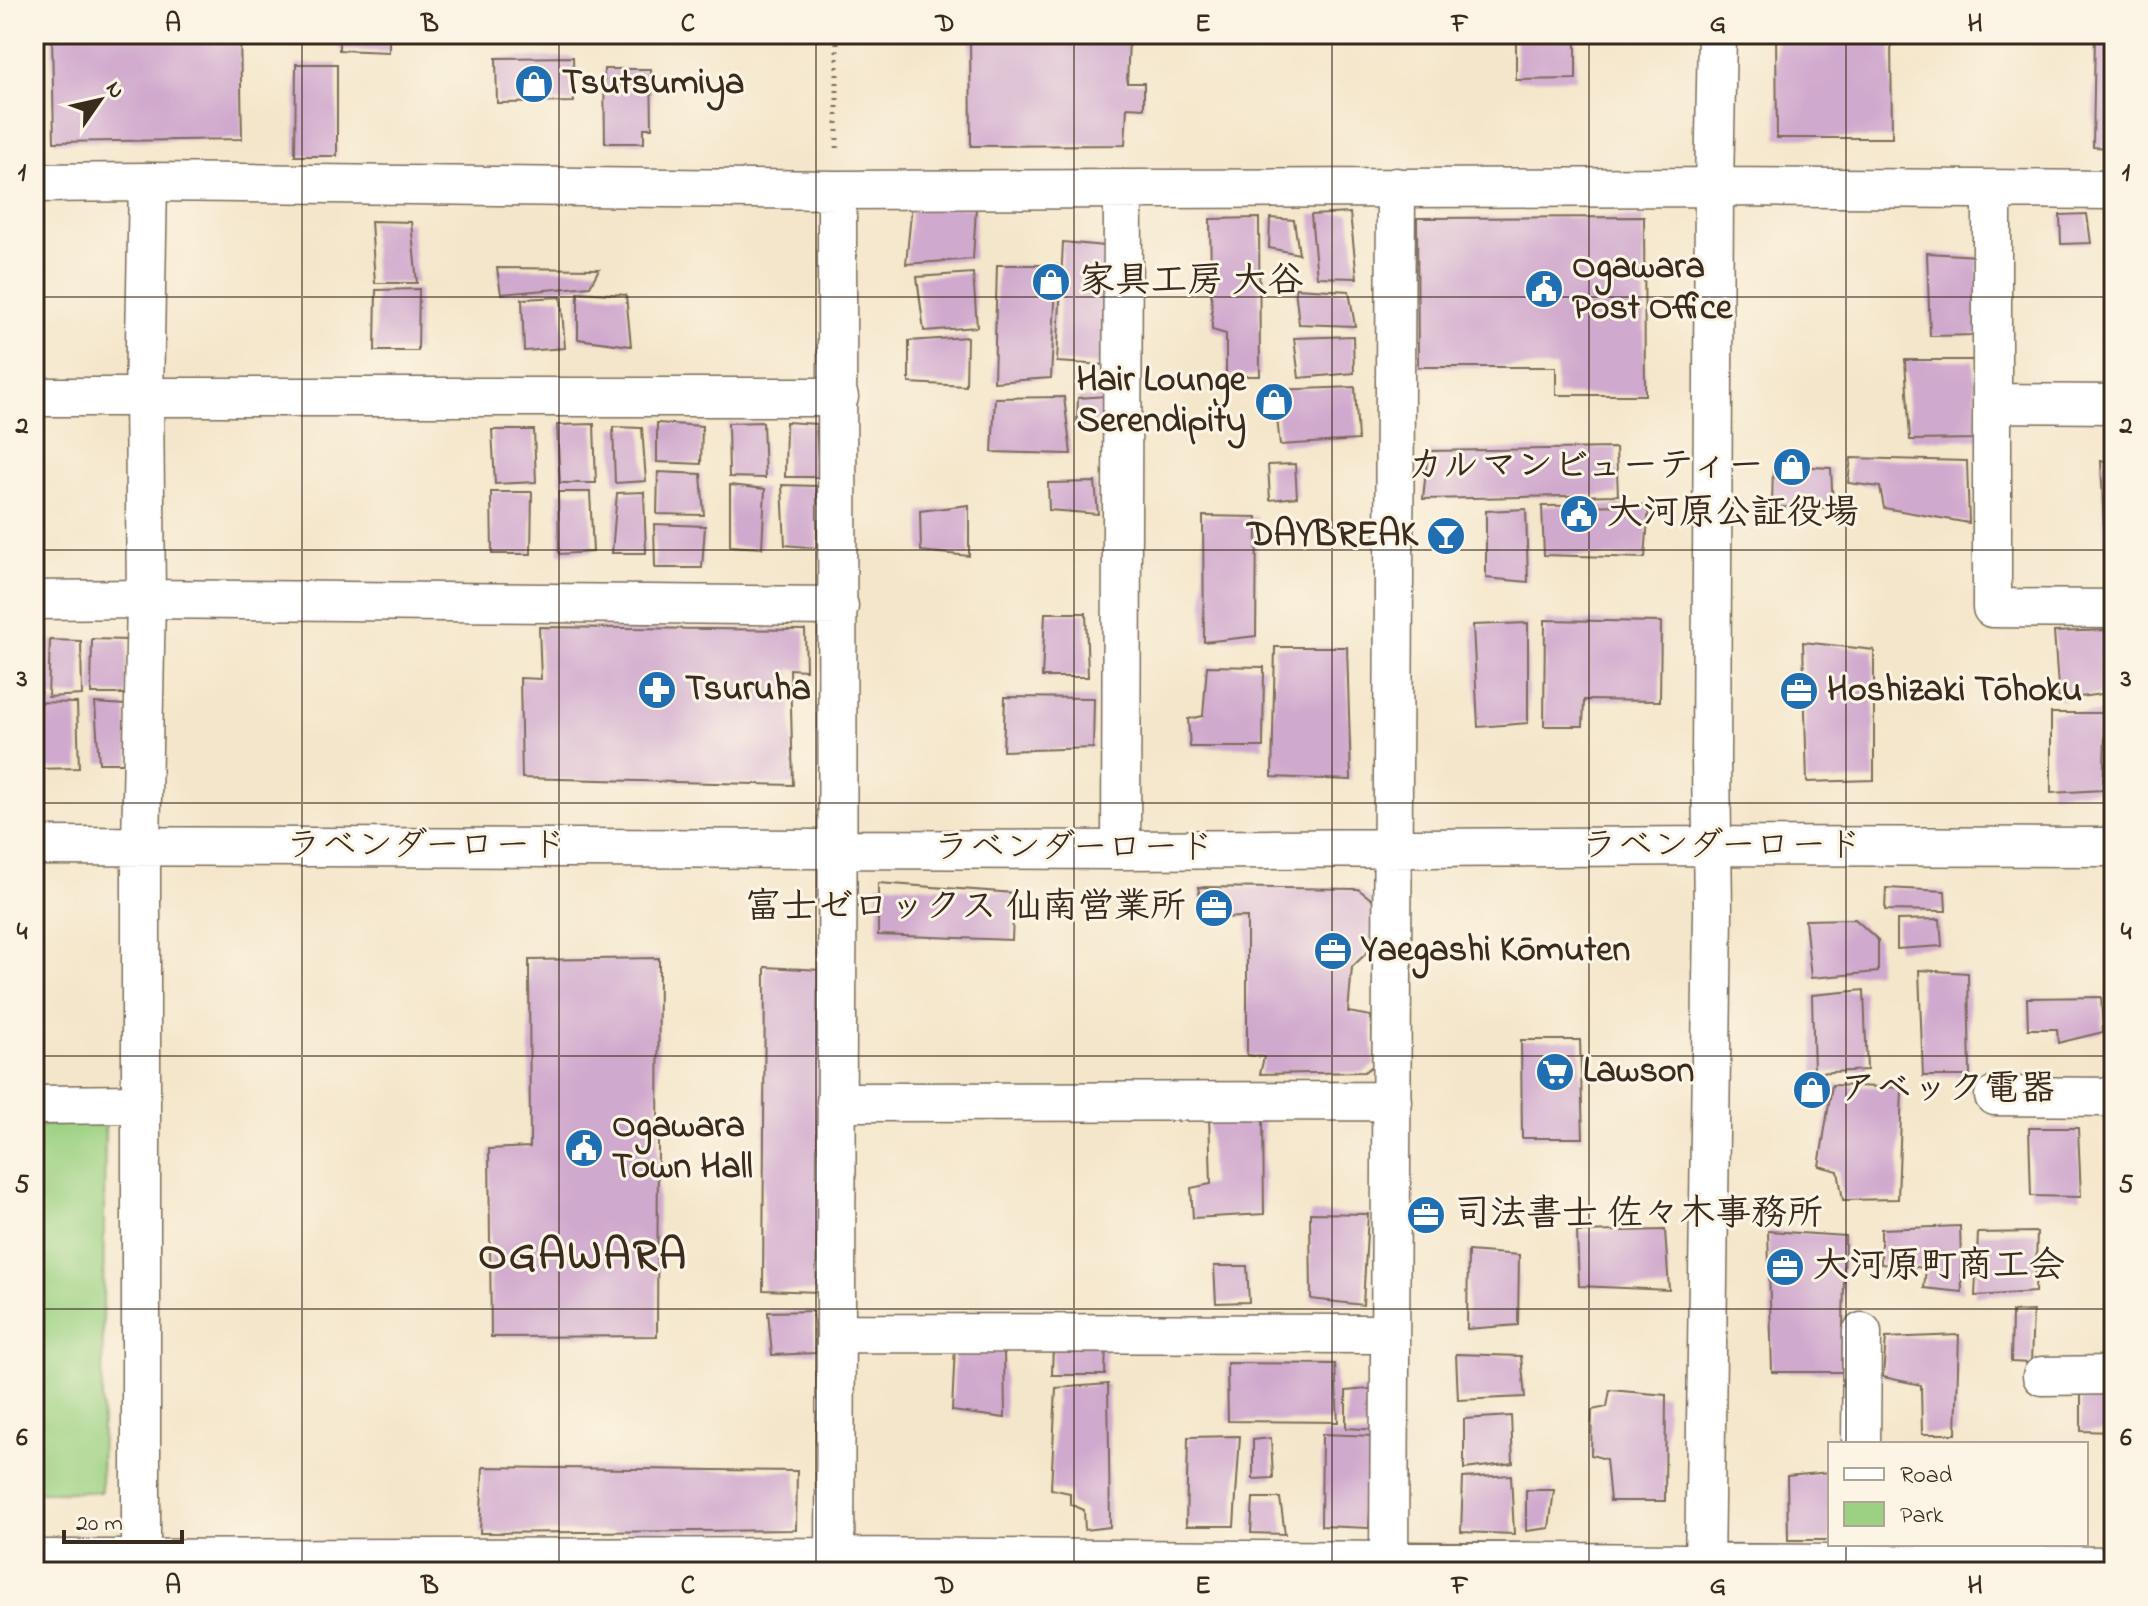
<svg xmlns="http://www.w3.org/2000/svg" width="2148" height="1606" font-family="'Indie Flower','Klee One',sans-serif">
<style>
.green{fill:#9cd182;stroke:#6c7e50;stroke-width:2}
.building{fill:#d0a9ce}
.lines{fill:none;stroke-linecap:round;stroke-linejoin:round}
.minor-casing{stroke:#7c6c5a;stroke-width:41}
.path{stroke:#7c6c5a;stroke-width:5;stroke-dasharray:2 6;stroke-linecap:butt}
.minor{stroke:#fff;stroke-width:38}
.grid{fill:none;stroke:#3b2a1e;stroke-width:2;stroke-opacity:0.55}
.labels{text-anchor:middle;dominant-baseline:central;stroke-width:6;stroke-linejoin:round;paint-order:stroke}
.poi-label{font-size:36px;font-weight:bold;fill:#3b2a1e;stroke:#fcf5e5;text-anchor:start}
.street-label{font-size:36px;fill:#3b2a1e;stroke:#fcf5e5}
.district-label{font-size:44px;font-weight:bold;letter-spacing:2px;fill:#3b2a1e;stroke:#fcf5e5}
.neatline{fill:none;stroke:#3b2a1e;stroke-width:3}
.grid-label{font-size:26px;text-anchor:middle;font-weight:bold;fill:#3b2a1e}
</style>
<rect width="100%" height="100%" fill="#fcf5e5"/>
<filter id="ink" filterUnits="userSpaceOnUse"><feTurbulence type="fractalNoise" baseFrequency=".0125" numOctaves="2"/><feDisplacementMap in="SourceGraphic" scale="16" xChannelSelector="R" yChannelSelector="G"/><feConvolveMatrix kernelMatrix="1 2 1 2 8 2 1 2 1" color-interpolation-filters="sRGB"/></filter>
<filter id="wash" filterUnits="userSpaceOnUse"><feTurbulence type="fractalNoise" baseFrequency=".006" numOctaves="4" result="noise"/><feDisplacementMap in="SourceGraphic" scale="32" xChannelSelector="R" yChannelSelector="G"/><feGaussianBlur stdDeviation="1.8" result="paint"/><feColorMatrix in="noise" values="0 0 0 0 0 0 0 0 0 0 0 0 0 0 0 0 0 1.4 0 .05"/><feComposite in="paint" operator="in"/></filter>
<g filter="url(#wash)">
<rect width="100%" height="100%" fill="#f4e6ca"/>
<!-- green -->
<path class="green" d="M 105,1120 L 101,1492 L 34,1492 L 34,1126 Z"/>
<g id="blocks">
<!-- building -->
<path class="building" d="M 52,34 L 240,34 L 242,139 L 54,142 Z
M 339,34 L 389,34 L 389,52 L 339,50 Z
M 970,34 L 1140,34 L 1129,40 L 1127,83 L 1144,83 L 1144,108 L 1127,107 L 1125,145 L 971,146 Z
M 1516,34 L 1576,34 L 1576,79 L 1516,80 Z
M 1776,34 L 1891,34 L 1892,138 L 1777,138 Z
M 2095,34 L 2114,34 L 2114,148 L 2093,147 Z
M 573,57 L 574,102 L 497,103 L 496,58 Z
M 296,64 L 337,64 L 337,156 L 295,156 Z
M 604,69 L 651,69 L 652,128 L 644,128 L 644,143 L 605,143 Z
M 912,204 L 976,208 L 973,259 L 906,264 Z
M 1350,213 L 1357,278 L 1317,277 L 1311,215 Z
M 2087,214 L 2091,243 L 2061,244 L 2060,215 Z
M 1644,217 L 1645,395 L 1556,395 L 1556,367 L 1418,367 L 1417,218 Z
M 1259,218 L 1260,376 L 1226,376 L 1226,334 L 1212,330 L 1210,219 Z
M 1270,218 L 1294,220 L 1299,254 L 1269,248 Z
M 371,221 L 411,222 L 417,283 L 375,283 Z
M 1063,242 L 1104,246 L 1104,365 L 1057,362 Z
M 1927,253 L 1978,256 L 1978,335 L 1930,336 Z
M 997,265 L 1057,265 L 1051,378 L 994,382 Z
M 497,268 L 599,269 L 590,286 L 501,294 Z
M 973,273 L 977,327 L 924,331 L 917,277 Z
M 1295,288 L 1349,291 L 1355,326 L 1299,324 Z
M 419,289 L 418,351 L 375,351 L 376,290 Z
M 578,292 L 626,295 L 631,346 L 578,339 Z
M 561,297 L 565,348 L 524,351 L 522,299 Z
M 1353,336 L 1354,373 L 1299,378 L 1294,338 Z
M 967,337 L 966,386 L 909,383 L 909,341 Z
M 1905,360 L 1973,360 L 1980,439 L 1910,440 Z
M 1355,387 L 1358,440 L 1280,445 L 1274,390 Z
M 1106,396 L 1104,423 L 1077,422 L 1078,398 Z
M 1064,397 L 1071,454 L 992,452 L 995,398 Z
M 763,422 L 765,478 L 729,477 L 728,423 Z
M 786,422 L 816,424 L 819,477 L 785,477 Z
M 657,423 L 702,426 L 701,464 L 657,462 Z
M 594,424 L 596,483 L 560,483 L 557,425 Z
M 613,427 L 642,428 L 646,481 L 615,483 Z
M 492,430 L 534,430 L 536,482 L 495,484 Z
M 1616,448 L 1618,495 L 1423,499 L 1428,451 Z
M 1851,458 L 1967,461 L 1969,523 L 1884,508 L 1880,487 L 1848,483 Z
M 2101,461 L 2114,462 L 2114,549 L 2105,549 Z
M 1295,464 L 1297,497 L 1270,500 L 1268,465 Z
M 1773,465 L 1831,468 L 1833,508 L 1772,507 Z
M 658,472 L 701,474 L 704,515 L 657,514 Z
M 1095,482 L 1098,514 L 1049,510 L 1048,483 Z
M 730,485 L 765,489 L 762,548 L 730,546 Z
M 782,485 L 817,486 L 817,548 L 785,545 Z
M 491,492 L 532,492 L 531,554 L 492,554 Z
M 558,492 L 590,492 L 593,552 L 559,554 Z
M 644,492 L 646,553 L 612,553 L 617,493 Z
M 969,505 L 969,556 L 921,551 L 920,511 Z
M 1649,505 L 1645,558 L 1544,555 L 1542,506 Z
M 1526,509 L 1528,582 L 1486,578 L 1486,511 Z
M 1203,516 L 1257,517 L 1256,636 L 1204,642 Z
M 654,524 L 705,526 L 702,568 L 655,568 Z
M 1045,613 L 1086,613 L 1088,677 L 1042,677 Z
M 1545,620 L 1661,622 L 1660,701 L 1584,700 L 1583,726 L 1544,726 Z
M 1528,623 L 1528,723 L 1478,727 L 1473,625 Z
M 539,627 L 805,630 L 806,670 L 790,669 L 793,785 L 522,778 L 520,678 L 541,679 Z
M 2111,630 L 2109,693 L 2059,700 L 2054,632 Z
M 92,639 L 127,640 L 126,694 L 91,694 Z
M 50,640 L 81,641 L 82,695 L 48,697 Z
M 34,641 L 38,641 L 41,692 L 34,692 Z
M 1803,642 L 1874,650 L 1874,780 L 1807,782 Z
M 1275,647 L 1347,647 L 1351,780 L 1272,777 Z
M 1207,666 L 1264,667 L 1263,747 L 1190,747 L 1188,719 L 1203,716 Z
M 1005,697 L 1094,698 L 1093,748 L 1003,751 Z
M 34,702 L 77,703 L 79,768 L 34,769 Z
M 95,703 L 125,705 L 130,763 L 99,763 Z
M 2051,713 L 2106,713 L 2103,790 L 2051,793 Z
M 878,883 L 1014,893 L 1012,940 L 878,935 Z
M 1198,887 L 1358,889 L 1375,902 L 1377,943 L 1352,967 L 1348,1012 L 1371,1016 L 1374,1065 L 1364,1072 L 1260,1074 L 1264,1057 L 1247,1055 L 1247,917 L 1204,918 Z
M 1886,888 L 1945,891 L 1946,911 L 1885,910 Z
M 1855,919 L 1878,940 L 1878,972 L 1811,978 L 1805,920 Z
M 1940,919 L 1942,946 L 1897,949 L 1897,920 Z
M 659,958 L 657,1336 L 491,1337 L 489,1149 L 530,1147 L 529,960 Z
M 765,967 L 822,970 L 819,1292 L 763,1290 Z
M 1919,970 L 1968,973 L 1970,1076 L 1923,1076 Z
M 1864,990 L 1867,1070 L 1814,1073 L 1812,995 Z
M 2101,997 L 2103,1032 L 2058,1043 L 2057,1029 L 2028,1029 L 2027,998 Z
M 1521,1040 L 1580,1040 L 1583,1138 L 1522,1138 Z
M 1832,1085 L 1902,1088 L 1898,1199 L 1843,1200 L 1838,1171 L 1819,1166 Z
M 1209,1116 L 1263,1116 L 1264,1214 L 1193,1218 L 1191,1188 L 1211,1184 Z
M 2112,1125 L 2114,1125 L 2114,1209 L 2108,1208 Z
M 2029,1128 L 2078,1128 L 2081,1197 L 2031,1196 Z
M 1310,1213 L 1368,1214 L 1363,1305 L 1311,1299 Z
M 1960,1226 L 1962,1292 L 1924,1288 L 1926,1268 L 1881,1264 L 1881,1229 Z
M 1665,1230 L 1669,1290 L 1579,1286 L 1577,1232 Z
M 1768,1231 L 1845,1236 L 1842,1372 L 1772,1372 Z
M 2037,1232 L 2035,1292 L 1975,1296 L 1978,1233 Z
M 1468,1251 L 1519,1255 L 1518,1325 L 1467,1329 Z
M 1214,1266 L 1247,1266 L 1249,1302 L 1216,1303 Z
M 813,1311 L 816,1353 L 772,1355 L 768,1312 Z
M 2033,1311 L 2031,1363 L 2011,1362 L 2012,1312 Z
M 1959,1335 L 1956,1434 L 1922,1434 L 1921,1385 L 1883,1377 L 1886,1338 Z
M 1053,1343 L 1106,1344 L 1105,1375 L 1052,1375 Z
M 955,1345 L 1004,1349 L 1005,1418 L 952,1411 Z
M 1456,1354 L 1521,1356 L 1525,1397 L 1458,1400 Z
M 1227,1363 L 1335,1364 L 1338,1422 L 1228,1421 Z
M 1108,1384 L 1110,1527 L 1085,1530 L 1084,1510 L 1070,1504 L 1070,1493 L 1051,1489 L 1056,1388 Z
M 2114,1387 L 2114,1432 L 2081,1431 L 2081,1388 Z
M 1378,1388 L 1379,1430 L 1346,1428 L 1346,1391 Z
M 1610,1390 L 1666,1395 L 1665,1501 L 1610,1501 L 1606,1459 L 1591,1455 L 1592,1410 L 1607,1407 Z
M 1511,1416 L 1513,1463 L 1464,1469 L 1464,1419 Z
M 1322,1434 L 1374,1436 L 1369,1528 L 1321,1526 Z
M 1240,1436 L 1234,1526 L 1186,1526 L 1188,1437 Z
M 1271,1438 L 1273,1478 L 1253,1479 L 1253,1440 Z
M 483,1467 L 797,1471 L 796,1530 L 480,1533 Z
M 1830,1472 L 1830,1540 L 1788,1540 L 1787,1476 Z
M 1511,1475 L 1514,1534 L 1461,1532 L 1463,1478 Z
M 2111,1476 L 2114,1476 L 2114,1531 L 2110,1523 Z
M 1526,1490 L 1554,1490 L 1549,1528 L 1526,1531 Z
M 1253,1498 L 1280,1498 L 1285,1534 L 1251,1533 Z"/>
</g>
</g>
<g filter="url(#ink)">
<use href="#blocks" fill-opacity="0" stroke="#7c6c5a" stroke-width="2"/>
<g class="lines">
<!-- minor casing -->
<g class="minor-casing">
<path id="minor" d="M 34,183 L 148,182 L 837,190 L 1714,187 L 2114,190
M 1992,190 L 1992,608 L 2114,609
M 34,397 L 839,397
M 1992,403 L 2114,404
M 34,600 L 146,599 L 839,606
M 34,846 L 1121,850 L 1712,846 L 2114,847
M 1121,850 L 1123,189
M 1994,1096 L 2114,1097
M 836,1102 L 1392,1101
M 34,1105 L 141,1104
M 836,1333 L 1390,1334
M 2042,1376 L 2114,1375
M 1861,1444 L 1862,1332
M 34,1559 L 835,1557 L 2114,1566
M 1389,1560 L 1396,187
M 141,1572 L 141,846 L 146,599 L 144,397 L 148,182
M 835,1572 C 836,1111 840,651 837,190
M 1704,1572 L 1713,911 L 1711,761 L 1714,187 L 1717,34"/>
</g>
<!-- path -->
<path class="path" d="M 837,34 L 837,153"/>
<!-- minor -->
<use href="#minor" class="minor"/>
</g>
</g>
<!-- grid -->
<path class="grid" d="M 302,34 L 302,1572M 559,34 L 559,1572M 816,34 L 816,1572M 1074,34 L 1074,1572M 1332,34 L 1332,1572M 1589,34 L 1589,1572M 1846,34 L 1846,1444M 34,297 L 2114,297M 34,550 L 2114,550M 34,803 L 2114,803M 34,1056 L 2114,1056M 34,1309 L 2114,1309M 1846,1544 L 1846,1572"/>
<!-- icons -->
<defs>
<g id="shop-disc" transform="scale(2)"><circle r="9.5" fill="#1f6fb2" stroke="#fcf5e5"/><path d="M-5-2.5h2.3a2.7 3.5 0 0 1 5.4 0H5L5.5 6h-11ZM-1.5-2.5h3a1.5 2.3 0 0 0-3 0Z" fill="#fff"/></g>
<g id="civic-disc" transform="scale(2)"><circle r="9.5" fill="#1f6fb2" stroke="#fcf5e5"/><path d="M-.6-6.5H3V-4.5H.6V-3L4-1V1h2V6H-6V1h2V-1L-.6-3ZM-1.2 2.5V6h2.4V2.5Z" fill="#fff"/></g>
<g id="bar-disc" transform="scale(2)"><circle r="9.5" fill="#1f6fb2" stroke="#fcf5e5"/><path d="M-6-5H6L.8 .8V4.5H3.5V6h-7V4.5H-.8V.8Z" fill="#fff"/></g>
<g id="pharmacy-disc" transform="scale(2)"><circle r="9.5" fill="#1f6fb2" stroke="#fcf5e5"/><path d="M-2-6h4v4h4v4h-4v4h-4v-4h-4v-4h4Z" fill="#fff"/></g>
<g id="office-disc" transform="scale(2)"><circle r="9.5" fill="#1f6fb2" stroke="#fcf5e5"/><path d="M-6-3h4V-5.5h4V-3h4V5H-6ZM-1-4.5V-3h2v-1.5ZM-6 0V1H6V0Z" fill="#fff"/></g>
<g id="supermarket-disc" transform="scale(2)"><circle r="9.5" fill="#1f6fb2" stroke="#fcf5e5"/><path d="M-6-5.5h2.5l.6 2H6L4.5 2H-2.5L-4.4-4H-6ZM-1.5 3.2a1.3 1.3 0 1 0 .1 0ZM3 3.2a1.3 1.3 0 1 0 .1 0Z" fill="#fff"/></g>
</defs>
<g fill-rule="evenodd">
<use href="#shop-disc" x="534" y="84"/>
<use href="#shop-disc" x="1051" y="282"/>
<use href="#civic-disc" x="1544" y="289"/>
<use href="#shop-disc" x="1274" y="402"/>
<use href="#shop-disc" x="1792" y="467"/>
<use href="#civic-disc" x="1579" y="514"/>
<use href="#bar-disc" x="1446" y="536"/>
<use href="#pharmacy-disc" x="657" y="690"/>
<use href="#office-disc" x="1799" y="691"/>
<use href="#office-disc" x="1214" y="908"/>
<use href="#office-disc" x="1333" y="951"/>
<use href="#supermarket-disc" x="1555" y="1072"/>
<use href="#shop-disc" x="1812" y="1090"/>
<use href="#civic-disc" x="584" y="1148"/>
<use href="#office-disc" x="1426" y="1215"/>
<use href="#office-disc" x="1785" y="1267"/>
</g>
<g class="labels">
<!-- poi labels -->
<g class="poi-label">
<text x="562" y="84">Tsutsumiya</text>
<text x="1572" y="268">Ogawara<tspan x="1572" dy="41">Post Office</tspan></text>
<text x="1079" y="282">家具工房 大谷</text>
<text x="1246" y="381" text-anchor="end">Hair Lounge<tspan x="1246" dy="41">Serendipity</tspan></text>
<text x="1764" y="467" text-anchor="end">カルマンビューティー</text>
<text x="1607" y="514">大河原公証役場</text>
<text x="1418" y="536" text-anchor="end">DAYBREAK</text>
<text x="685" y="690">Tsuruha</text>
<text x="1827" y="691">Hoshizaki Tōhoku</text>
<text x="1186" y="908" text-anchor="end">富士ゼロックス 仙南営業所</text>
<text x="1361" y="951">Yaegashi Kōmuten</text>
<text x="1583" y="1072">Lawson</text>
<text x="1840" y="1090">アベック電器</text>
<text x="612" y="1127">Ogawara<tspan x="612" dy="41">Town Hall</tspan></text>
<text x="1454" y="1215">司法書士 佐々木事務所</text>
<text x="1813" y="1267">大河原町商工会</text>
</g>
<!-- street labels -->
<g class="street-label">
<text x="426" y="847">ラベンダーロード</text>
<text x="1722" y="847">ラベンダーロード</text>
<text x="1074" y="849">ラベンダーロード</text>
</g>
<!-- district labels -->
<g class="district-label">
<text x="583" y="1257">OGAWARA</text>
</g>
</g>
<!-- margin -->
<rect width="2148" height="1606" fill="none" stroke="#fcf5e5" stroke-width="88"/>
<!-- legend -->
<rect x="1828" y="1442" width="260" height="104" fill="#fcf5e5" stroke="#afa495" stroke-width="2"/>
<rect x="1844" y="1468" width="40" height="12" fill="#ffffff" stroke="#afa495" stroke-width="2"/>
<text x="1900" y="1482" font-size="24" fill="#3b2a1e">Road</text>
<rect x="1844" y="1502" width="40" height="24" fill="#9cd182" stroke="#afa495" stroke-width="2"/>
<text x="1900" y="1522" font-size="24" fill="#3b2a1e">Park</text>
<!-- north arrow -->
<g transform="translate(100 100) rotate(56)" stroke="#fcf5e5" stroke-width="6" paint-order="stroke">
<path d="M0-6L14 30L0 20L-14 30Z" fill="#3b2a1e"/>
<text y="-12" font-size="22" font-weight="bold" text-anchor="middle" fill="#3b2a1e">N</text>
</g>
<!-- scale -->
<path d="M64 1530v12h118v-12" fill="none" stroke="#3b2a1e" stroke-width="4"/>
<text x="76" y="1530" font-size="24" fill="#3b2a1e" stroke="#fcf5e5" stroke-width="6" paint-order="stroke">20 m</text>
<rect x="44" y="44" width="2060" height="1518" class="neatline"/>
<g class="grid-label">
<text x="173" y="31">A</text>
<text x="430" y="31">B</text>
<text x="688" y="31">C</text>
<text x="945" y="31">D</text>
<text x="1203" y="31">E</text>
<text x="1460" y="31">F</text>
<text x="1718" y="31">G</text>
<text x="1975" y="31">H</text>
<text x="22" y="180">1</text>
<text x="2126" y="180">1</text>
<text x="22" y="433">2</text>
<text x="2126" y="433">2</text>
<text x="22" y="686">3</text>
<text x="2126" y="686">3</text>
<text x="22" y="939">4</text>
<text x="2126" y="939">4</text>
<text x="22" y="1192">5</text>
<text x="2126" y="1192">5</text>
<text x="22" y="1445">6</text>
<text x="2126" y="1445">6</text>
<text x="173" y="1593">A</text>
<text x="430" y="1593">B</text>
<text x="688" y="1593">C</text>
<text x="945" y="1593">D</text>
<text x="1203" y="1593">E</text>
<text x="1460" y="1593">F</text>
<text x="1718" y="1593">G</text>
<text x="1975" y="1593">H</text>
</g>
</svg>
